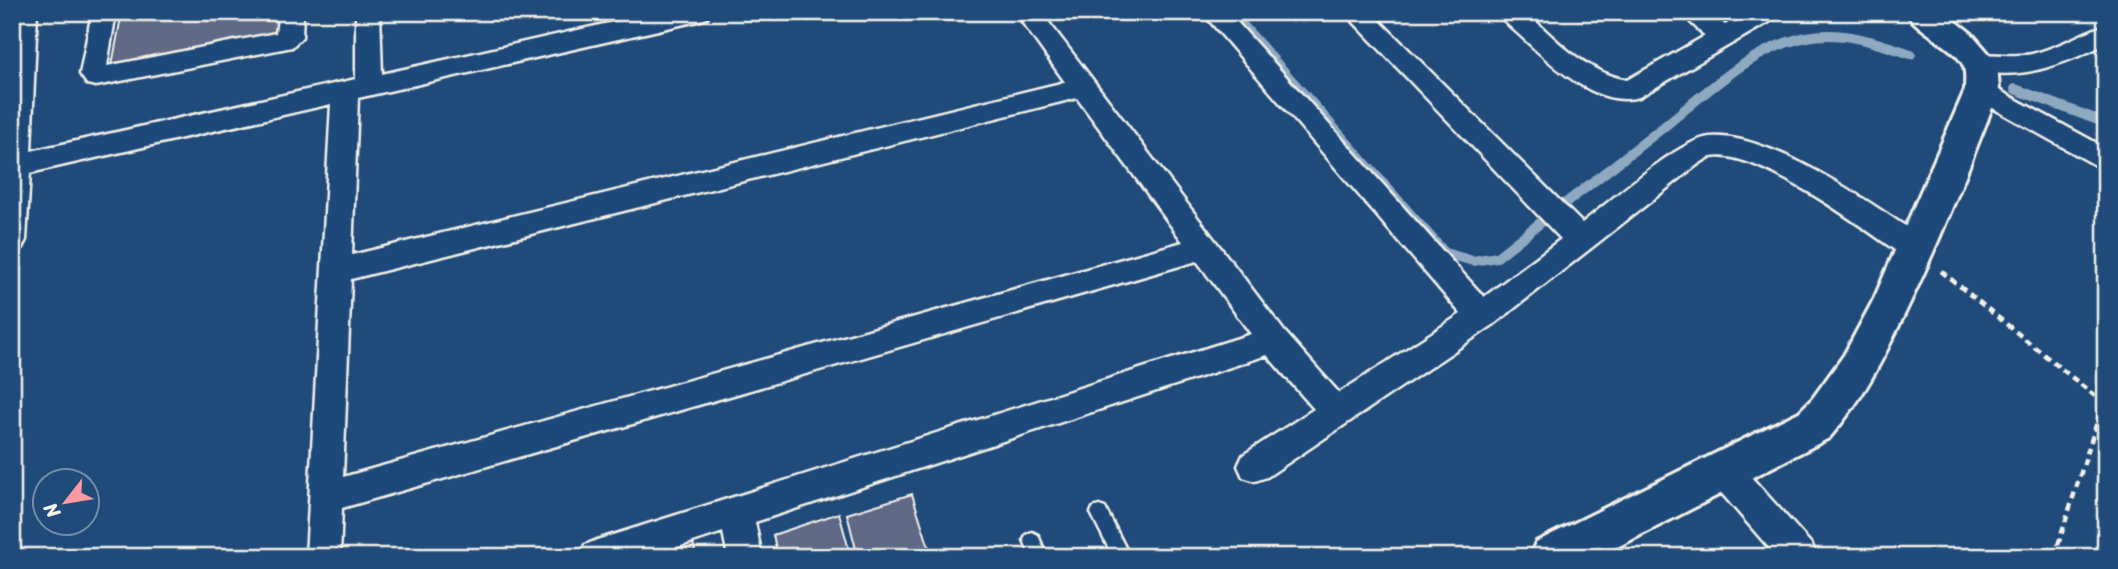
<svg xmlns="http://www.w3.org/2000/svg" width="2118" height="569" font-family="Sriracha,sans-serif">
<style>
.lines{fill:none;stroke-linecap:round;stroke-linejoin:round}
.stream{stroke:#8fa9c1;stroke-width:10}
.building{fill:#616986;stroke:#f4f1e8;stroke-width:2}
.lane-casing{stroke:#f4f1e8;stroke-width:5}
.street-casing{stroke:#f4f1e8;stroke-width:5}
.secondary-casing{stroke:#f4f1e8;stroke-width:6}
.path{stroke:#f4f1e8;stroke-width:4.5;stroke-dasharray:7 5;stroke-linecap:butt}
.lane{fill:#1f4a7a;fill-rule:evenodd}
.street{fill:#1f4a7a;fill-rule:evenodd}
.secondary{fill:#1f4a7a;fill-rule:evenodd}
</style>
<rect width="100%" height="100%" fill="#1f4a7a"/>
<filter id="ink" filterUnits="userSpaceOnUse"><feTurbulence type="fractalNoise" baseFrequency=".0143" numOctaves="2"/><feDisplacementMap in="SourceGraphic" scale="14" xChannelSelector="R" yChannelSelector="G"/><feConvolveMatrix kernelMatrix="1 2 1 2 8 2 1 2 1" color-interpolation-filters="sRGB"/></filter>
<g filter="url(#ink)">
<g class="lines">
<!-- stream -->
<path class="stream" d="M 1231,12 L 1445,253 L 1473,261 L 1497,257 C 1550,215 1603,174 1656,133 C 1701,98 1749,48 1807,37 C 1842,30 1878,43 1911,54
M 2015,89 L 2106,123"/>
</g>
<!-- building -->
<path class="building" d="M 122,12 L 284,12 L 282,35 L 111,70 Z
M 912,494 L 932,557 L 858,557 L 847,514 Z
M 839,513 L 851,557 L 778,557 L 773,535 Z
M 692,537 L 696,557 L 631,557 Z"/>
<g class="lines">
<!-- lane casing -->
<g class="lane-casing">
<path id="lane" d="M 1099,506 L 1105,508 L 1130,557 L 1113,557 L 1091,513 L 1093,508 Z
M 1032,532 L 1038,535 L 1047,557 L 1031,557 L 1024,540 L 1026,535 Z"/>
</g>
<!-- street casing -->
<g class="street-casing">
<path id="street" d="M 13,12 L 37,12 L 31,151 L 356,79 L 356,12 L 380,12 L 382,74 L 658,12 L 710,12 L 707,18 L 698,21 L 358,98 L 352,255 L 1065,82 L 1015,12 L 1041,12 L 1284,331 L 1339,393 L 1461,314 L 1202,12 L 1228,12 L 1484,297 L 1561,239 L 1344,12 L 1371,12 L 1582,223 C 1610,202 1678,140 1710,137 C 1761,132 1848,188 1890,216 C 1904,226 1923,235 1931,250 L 1926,258 L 1916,262 L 1906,258 C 1868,231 1757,148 1711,157 C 1706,158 1701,163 1697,165 L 1493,325 L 1267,477 L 1255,481 L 1243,477 L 1238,466 L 1243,455 L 1314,409 L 1267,355 L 755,522 L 762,557 L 728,557 L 723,532 L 648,557 L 580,557 L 585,545 L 597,540 L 1251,334 L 1197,261 L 342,508 L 340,557 L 306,557 L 331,104 L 30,173 L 26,240 L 22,248 L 12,251 ZM 1077,98 L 1183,242 L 343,477 L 351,279 Z
M 92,12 L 116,12 L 107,66 L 276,33 L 279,12 L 303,12 L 302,37 L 292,47 L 96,86 L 87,84 L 80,74 Z
M 1498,12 L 1526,12 C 1556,40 1585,72 1627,80 L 1705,36 L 1680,12 L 1709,12 L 1725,25 L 1747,12 L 1779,12 L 1776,18 L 1639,97 C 1598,109 1552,65 1525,40 C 1516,31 1504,23 1498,12 Z
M 2106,25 L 2106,44 C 2063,64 2018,83 1971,69 L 1967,63 L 1971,57 C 1990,51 2012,58 2032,54 C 2058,48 2081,33 2106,25 Z
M 1982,81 L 2106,148 L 2106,171 L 1973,97 L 1969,90 L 1973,83 Z
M 1723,455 L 1735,459 L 1812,545 L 1817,557 L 1777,557 L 1711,481 L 1706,470 L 1711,459 Z"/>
</g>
<!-- secondary casing -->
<g class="secondary-casing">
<path id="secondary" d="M 1906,12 L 1944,12 L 1971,33 L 1997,63 L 1999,90 C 1970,164 1941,239 1906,311 C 1884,357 1863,400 1829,438 L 1598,557 L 1530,557 L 1536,542 L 1799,412 L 1813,398 L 1844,355 L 1874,299 L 1965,90 C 1965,83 1966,73 1964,67 C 1956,46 1918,33 1906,12 Z"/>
</g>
<!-- path -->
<path class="path" d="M 1941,271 L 2106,405
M 2059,557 L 2058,545 L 2103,403"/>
<!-- lane -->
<use href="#lane" class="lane"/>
<!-- street -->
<use href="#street" class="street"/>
<!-- secondary -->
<use href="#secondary" class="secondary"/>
</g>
</g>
<!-- margin -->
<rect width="2118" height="569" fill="none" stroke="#1f4a7a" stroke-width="42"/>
<rect x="21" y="21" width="2076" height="527" fill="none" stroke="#f4f1e8" stroke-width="2.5" filter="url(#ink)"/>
<!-- north arrow -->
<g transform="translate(66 502) rotate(239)"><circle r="33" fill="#1f4a7a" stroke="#748da6" stroke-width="2"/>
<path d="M0-5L12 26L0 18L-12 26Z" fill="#ff9aa2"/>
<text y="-10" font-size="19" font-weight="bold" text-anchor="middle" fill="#f4f1e8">N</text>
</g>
</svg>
